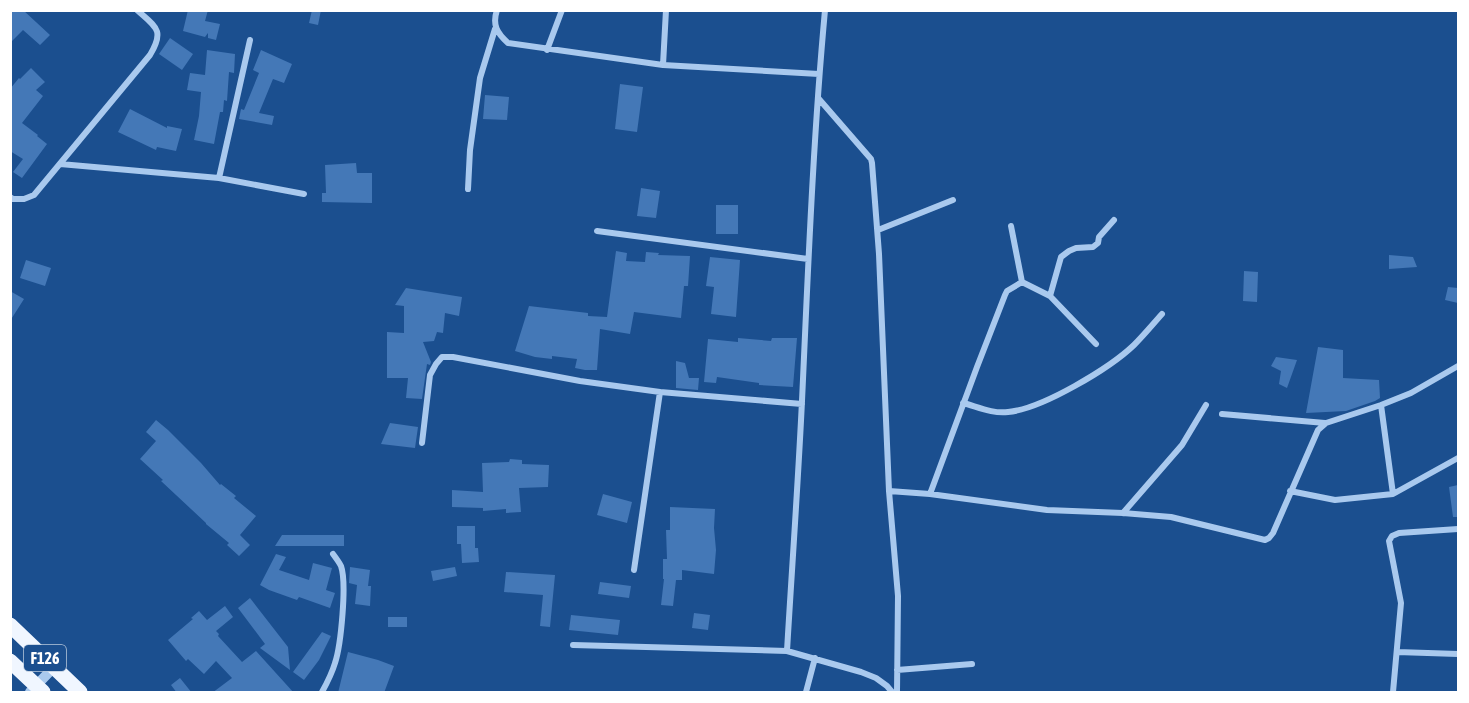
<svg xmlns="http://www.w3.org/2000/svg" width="1469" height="703" font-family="'Asap Condensed',sans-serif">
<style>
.building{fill:#4478b7}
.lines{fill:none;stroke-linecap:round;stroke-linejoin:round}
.minor{stroke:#a9c9ee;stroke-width:6}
.tertiary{stroke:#a9c9ee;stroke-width:10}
.primary{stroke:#f0f6ff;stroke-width:15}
.labels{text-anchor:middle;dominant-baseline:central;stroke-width:4.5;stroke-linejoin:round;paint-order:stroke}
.shield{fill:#1b4f8f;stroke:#bbcadd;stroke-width:1.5}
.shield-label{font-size:16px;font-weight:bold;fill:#fff}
</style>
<rect width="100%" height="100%" fill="#1b4f8f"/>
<!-- building -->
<path class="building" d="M 10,10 L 23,10 L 50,35 L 40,45 L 23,30 L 10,43 Z
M 188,10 L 208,10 L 205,21 L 220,24 L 216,40 L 208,38 L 208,33 L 205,37 L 183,31 Z
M 312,10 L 321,10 L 318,25 L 309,23 Z
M 170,38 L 193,54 L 182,70 L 159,54 Z
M 207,50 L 235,54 L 234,73 L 229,72 L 227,101 L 224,100 L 223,112 L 220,112 L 214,144 L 194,140 L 199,116 L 201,92 L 187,90 L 190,73 L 205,75 Z
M 261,50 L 292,64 L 284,83 L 273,79 L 259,113 L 274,116 L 272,125 L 239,119 L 241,109 L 244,110 L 259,73 L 253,70 Z
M 31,68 L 45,82 L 36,90 L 43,96 L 22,123 L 38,135 L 37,136 L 47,144 L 22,178 L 13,172 L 23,159 L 10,151 L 10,89 L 19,78 L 20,79 Z
M 620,84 L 643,87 L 637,132 L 615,129 Z
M 485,95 L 509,97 L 507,120 L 483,119 Z
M 130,109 L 167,128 L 167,126 L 182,129 L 176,151 L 157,147 L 156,150 L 118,132 Z
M 356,163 L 357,173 L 372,173 L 372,203 L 322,202 L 322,193 L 326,193 L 325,165 Z
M 641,188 L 660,191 L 656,218 L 637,216 Z
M 716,205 L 738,205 L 738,234 L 716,234 Z
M 616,251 L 627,253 L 626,261 L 645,262 L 646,252 L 659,253 L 658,255 L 690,256 L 688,286 L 684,286 L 681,318 L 634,312 L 630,334 L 600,329 L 597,370 L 585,370 L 575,368 L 577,359 L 552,356 L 552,359 L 535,357 L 515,351 L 529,306 L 588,313 L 588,316 L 607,317 Z
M 1389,255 L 1413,257 L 1417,267 L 1389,269 Z
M 710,257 L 740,260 L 736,317 L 711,314 L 714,287 L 706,286 Z
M 26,260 L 51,268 L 45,286 L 20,278 Z
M 1244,271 L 1258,272 L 1257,302 L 1243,301 Z
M 1448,287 L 1458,288 L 1458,303 L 1445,300 Z
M 406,288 L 462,297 L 459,316 L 445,313 L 443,333 L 437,332 L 434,341 L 423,342 L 431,362 L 430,365 L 427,364 L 422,399 L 406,398 L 408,378 L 387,378 L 387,332 L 404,333 L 404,306 L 395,305 Z
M 10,291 L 24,299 L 10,321 Z
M 738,338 L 771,341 L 772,338 L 797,338 L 793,387 L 759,385 L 759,383 L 717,377 L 716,383 L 704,382 L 708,339 L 738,342 Z
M 1318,347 L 1343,350 L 1343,378 L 1379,380 L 1380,398 L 1375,401 L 1346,411 L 1306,413 Z
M 1276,357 L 1297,360 L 1287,388 L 1279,384 L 1281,371 L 1271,366 Z
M 676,361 L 685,363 L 689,378 L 699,378 L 698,390 L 676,388 Z
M 156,420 L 168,430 L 201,463 L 220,485 L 221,484 L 236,496 L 234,498 L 256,516 L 240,535 L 250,545 L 239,556 L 227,545 L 229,543 L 206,524 L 206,523 L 161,481 L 163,480 L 140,459 L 156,441 L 146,432 Z
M 390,423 L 418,427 L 415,448 L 381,444 Z
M 510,459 L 522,460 L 522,464 L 549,465 L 548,487 L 519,488 L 521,512 L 506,513 L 506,509 L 483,511 L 483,508 L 452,507 L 452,490 L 483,492 L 482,463 L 509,462 Z
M 1458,485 L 1458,517 L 1453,517 L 1449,487 Z
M 603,494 L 632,502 L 627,523 L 597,515 Z
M 670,507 L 715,509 L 714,528 L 716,550 L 714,574 L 682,570 L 682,580 L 676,580 L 673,606 L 661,605 L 664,579 L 663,579 L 663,559 L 667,559 L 666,530 L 670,530 Z
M 457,526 L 475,526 L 475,548 L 478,548 L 479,562 L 462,563 L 461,544 L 457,544 Z
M 282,535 L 344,535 L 344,546 L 275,546 Z
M 276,554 L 286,557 L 279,570 L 309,580 L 313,563 L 332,568 L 326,590 L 335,593 L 330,608 L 299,597 L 297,600 L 269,590 L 260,585 Z
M 350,567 L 370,570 L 368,586 L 371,586 L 370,606 L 355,604 L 357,585 L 349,583 Z
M 455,567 L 457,576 L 433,581 L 431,571 Z
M 506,572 L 555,575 L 550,627 L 540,626 L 543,595 L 504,592 Z
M 600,582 L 631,586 L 629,598 L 598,594 Z
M 250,598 L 288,647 L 290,670 L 260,648 L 265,644 L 238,608 Z
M 225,606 L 233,617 L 216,631 L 219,634 L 218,636 L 242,662 L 256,651 L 294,693 L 212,693 L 232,678 L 216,661 L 204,674 L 188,659 L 186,661 L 168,640 L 193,619 L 191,618 L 199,611 L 207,620 Z
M 694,613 L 710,615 L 708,630 L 692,628 Z
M 571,615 L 620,620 L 618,635 L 569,630 Z
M 388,617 L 407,617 L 407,627 L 388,627 Z
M 322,632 L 331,636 L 319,660 L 304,680 L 293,672 Z
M 348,652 L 378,660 L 394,666 L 384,693 L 338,693 Z
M 180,678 L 192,693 L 177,693 L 171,685 Z"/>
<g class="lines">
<!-- minor -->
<path class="minor" d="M 497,10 C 492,25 497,33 508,43 L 663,65 L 819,74
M 547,50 L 562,10
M 663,65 L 666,10
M 819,99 L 871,159 L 872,163 L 879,254 L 889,491 L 898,596 L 897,692
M 60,164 L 219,178 L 304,194
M 219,178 L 250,40
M 468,189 L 470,150 L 480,78 L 495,29
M 10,197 L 13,199 L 24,199 L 34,195 L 150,55 C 165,30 156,27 137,10
M 1011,226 L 1022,282
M 878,230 L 953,200
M 597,231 L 808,259
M 1022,282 L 1050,296 L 1096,344
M 1050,296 L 1061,257 L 1069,251 L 1076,248 L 1093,247 L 1098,243 L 1099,237 L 1114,220
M 963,403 C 978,407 993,414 1008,412 C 1042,409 1110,368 1134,345 C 1144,335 1153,324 1162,314
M 1381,405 L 1393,494
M 1222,414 L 1325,423
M 422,443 L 430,375 L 436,364 L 442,357 L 453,357 L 580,381 L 660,392 L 802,404
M 889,491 L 930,494 L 1047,510 L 1123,513 L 1171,517 L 1265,540 L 1269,538 L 1273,533 L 1318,430 L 1326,423 L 1381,405 L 1411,393 L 1458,366
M 1290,491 L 1335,500 L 1393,494 L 1458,458
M 930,494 L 977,367 L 1005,295 L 1007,291 L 1022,282
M 1123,513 L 1182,445 L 1206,405
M 634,570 L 660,392
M 573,645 L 787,651 L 861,672 L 876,678 L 887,686 L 892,692
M 787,651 C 792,567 798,484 802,401 C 808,271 813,140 825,10
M 1397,652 L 1458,654
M 897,670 L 972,664
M 322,692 C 327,683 332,673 335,663 C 341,645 347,583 341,566 C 339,562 336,558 333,554
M 806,692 L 815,658
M 1393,692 L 1401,603 L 1389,541 L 1392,536 L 1399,533 L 1458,529"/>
<!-- tertiary -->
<path class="tertiary" d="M 30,692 L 54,667"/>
<!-- primary -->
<path class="primary" d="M 10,625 L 80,692
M 10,661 L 43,692"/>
</g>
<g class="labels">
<!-- shield labels -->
<rect class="shield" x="24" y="645" width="42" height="26" rx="4.5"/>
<g class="shield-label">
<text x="45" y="658">F126</text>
</g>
</g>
<!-- border -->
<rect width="1469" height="703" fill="none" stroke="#ffffff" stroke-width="24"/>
</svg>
